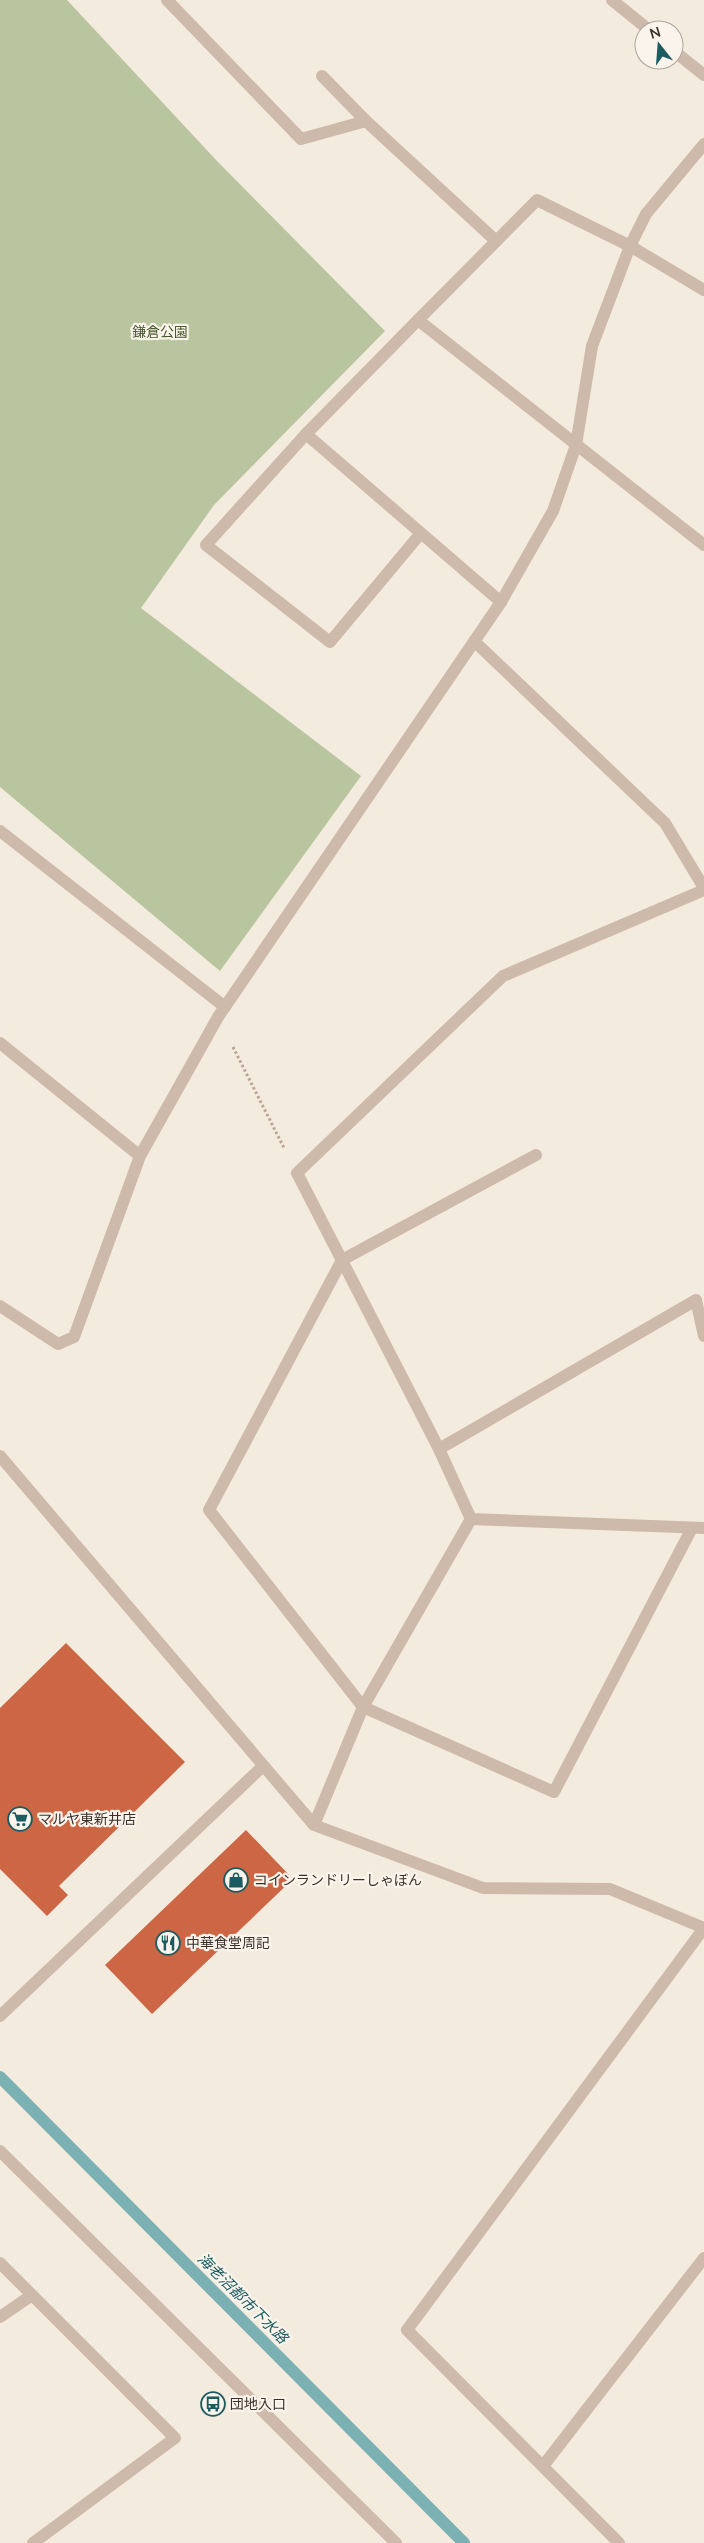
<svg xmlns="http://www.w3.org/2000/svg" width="704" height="2543" font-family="Mulish,'Noto Sans JP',sans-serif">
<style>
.park{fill:#b8c59e}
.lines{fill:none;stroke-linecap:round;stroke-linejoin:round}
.stream{stroke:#7cb1b3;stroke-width:12}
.building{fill:#cc6645}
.path{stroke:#baa494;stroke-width:3;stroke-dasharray:2.5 2.5;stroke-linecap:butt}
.service{stroke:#cebaaa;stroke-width:12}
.minor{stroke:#cebaaa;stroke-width:12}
.tertiary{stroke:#cebaaa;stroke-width:12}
.labels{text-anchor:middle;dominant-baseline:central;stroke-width:4.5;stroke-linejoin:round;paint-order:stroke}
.park-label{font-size:14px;fill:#495b2c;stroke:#fbf4ec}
.poi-label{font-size:14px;fill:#3b2f2a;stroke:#fbf4ec;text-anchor:start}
.water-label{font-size:15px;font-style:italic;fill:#1c5b5f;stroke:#fbf4ec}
</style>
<rect width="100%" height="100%" fill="#f4ebdf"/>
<!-- park -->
<path class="park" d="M 0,0 L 67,0 L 217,161 L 385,331 L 214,505 L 141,608 L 361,776 L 220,971 L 0,787 Z"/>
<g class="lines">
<!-- stream -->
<path class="stream" d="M 0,2077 L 464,2543"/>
</g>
<!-- building -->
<path class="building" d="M 66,1643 L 185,1762 L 59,1886 L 68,1895 L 47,1916 L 0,1869 L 0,1708 Z
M 246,1830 L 293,1879 L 152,2014 L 105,1965 Z"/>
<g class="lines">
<!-- path -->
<path class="path" d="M 233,1047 L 284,1148"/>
<!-- service -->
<path class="service" d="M 167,0 L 301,139 L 366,121
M 612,0 L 649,30
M 674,51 L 704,75
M 418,320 L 306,434 L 501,602
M 306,434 L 206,545 L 330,642 L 421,533
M 0,831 L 225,1007
M 536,1155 L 342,1260 L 209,1510 L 363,1707 L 554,1792 L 692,1528
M 439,1449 L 696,1300 L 704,1336"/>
<!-- minor -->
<path class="minor" d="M 322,76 L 366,121 L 495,240
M 704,290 L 630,246 L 537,200 L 418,320 L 704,545
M 474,641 L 665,823 L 704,888
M 704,890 L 503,976 L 297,1173 L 439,1449 L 471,1519 L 704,1528
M 0,1043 L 140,1156
M 0,1306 L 58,1344 L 74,1337 L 140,1156 L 218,1017 L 501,602 L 553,511 L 576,445 L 592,346 L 630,246 L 646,214 L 704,144
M 0,1456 L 314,1825 L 483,1888 L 610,1889 L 704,1928
M 314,1825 L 363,1707 L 471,1519
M 0,2016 L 263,1766
M 0,2263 L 175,2438 L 33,2543
M 0,2317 L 32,2295
M 543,2466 L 704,2258
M 619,2543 L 407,2330 L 704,1928"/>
<!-- tertiary -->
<path class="tertiary" d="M 0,2151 L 396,2543"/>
</g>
<!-- icons -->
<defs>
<g id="supermarket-ring" transform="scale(1.25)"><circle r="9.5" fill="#fbf4ec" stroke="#1c5b5f" stroke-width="1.5"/><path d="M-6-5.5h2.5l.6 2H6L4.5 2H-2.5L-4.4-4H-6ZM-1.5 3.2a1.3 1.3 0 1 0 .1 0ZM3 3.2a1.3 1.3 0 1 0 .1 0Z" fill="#1c5b5f"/></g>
<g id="shop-ring" transform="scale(1.25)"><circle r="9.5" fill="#fbf4ec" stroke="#1c5b5f" stroke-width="1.5"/><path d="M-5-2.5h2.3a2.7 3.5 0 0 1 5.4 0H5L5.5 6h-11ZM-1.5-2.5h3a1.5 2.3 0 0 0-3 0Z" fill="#1c5b5f"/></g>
<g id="restaurant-ring" transform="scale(1.25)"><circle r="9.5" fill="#fbf4ec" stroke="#1c5b5f" stroke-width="1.5"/><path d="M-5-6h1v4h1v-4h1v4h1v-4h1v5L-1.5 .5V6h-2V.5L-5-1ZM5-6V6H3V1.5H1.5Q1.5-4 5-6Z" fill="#1c5b5f"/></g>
<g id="bus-ring" transform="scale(1.25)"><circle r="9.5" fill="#fbf4ec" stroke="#1c5b5f" stroke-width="1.5"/><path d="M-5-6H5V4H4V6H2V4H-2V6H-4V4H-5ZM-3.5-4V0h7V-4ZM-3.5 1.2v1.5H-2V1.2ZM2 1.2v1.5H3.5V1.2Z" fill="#1c5b5f"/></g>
</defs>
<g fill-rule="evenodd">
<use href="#supermarket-ring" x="20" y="1819"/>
<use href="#shop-ring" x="236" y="1880"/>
<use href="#restaurant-ring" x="168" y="1943"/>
<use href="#bus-ring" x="213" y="2404"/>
</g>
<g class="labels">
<!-- park labels -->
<g class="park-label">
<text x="160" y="332">鎌倉公園</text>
</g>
<!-- poi labels -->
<g class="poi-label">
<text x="38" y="1819">マルヤ東新井店</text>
<text x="254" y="1880">コインランドリーしゃぼん</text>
<text x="186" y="1943">中華食堂周記</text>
<text x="230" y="2404">団地入口</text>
</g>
<!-- water labels -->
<g class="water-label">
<text transform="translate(243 2298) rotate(45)">海老沼都市下水路</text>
</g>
</g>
<!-- north arrow -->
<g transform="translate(659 45) rotate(343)"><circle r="24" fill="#fbf4ec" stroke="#aea59e"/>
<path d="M0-4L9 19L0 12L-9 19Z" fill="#1c5b5f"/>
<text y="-8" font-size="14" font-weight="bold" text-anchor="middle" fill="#3b2f2a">N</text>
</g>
</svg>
